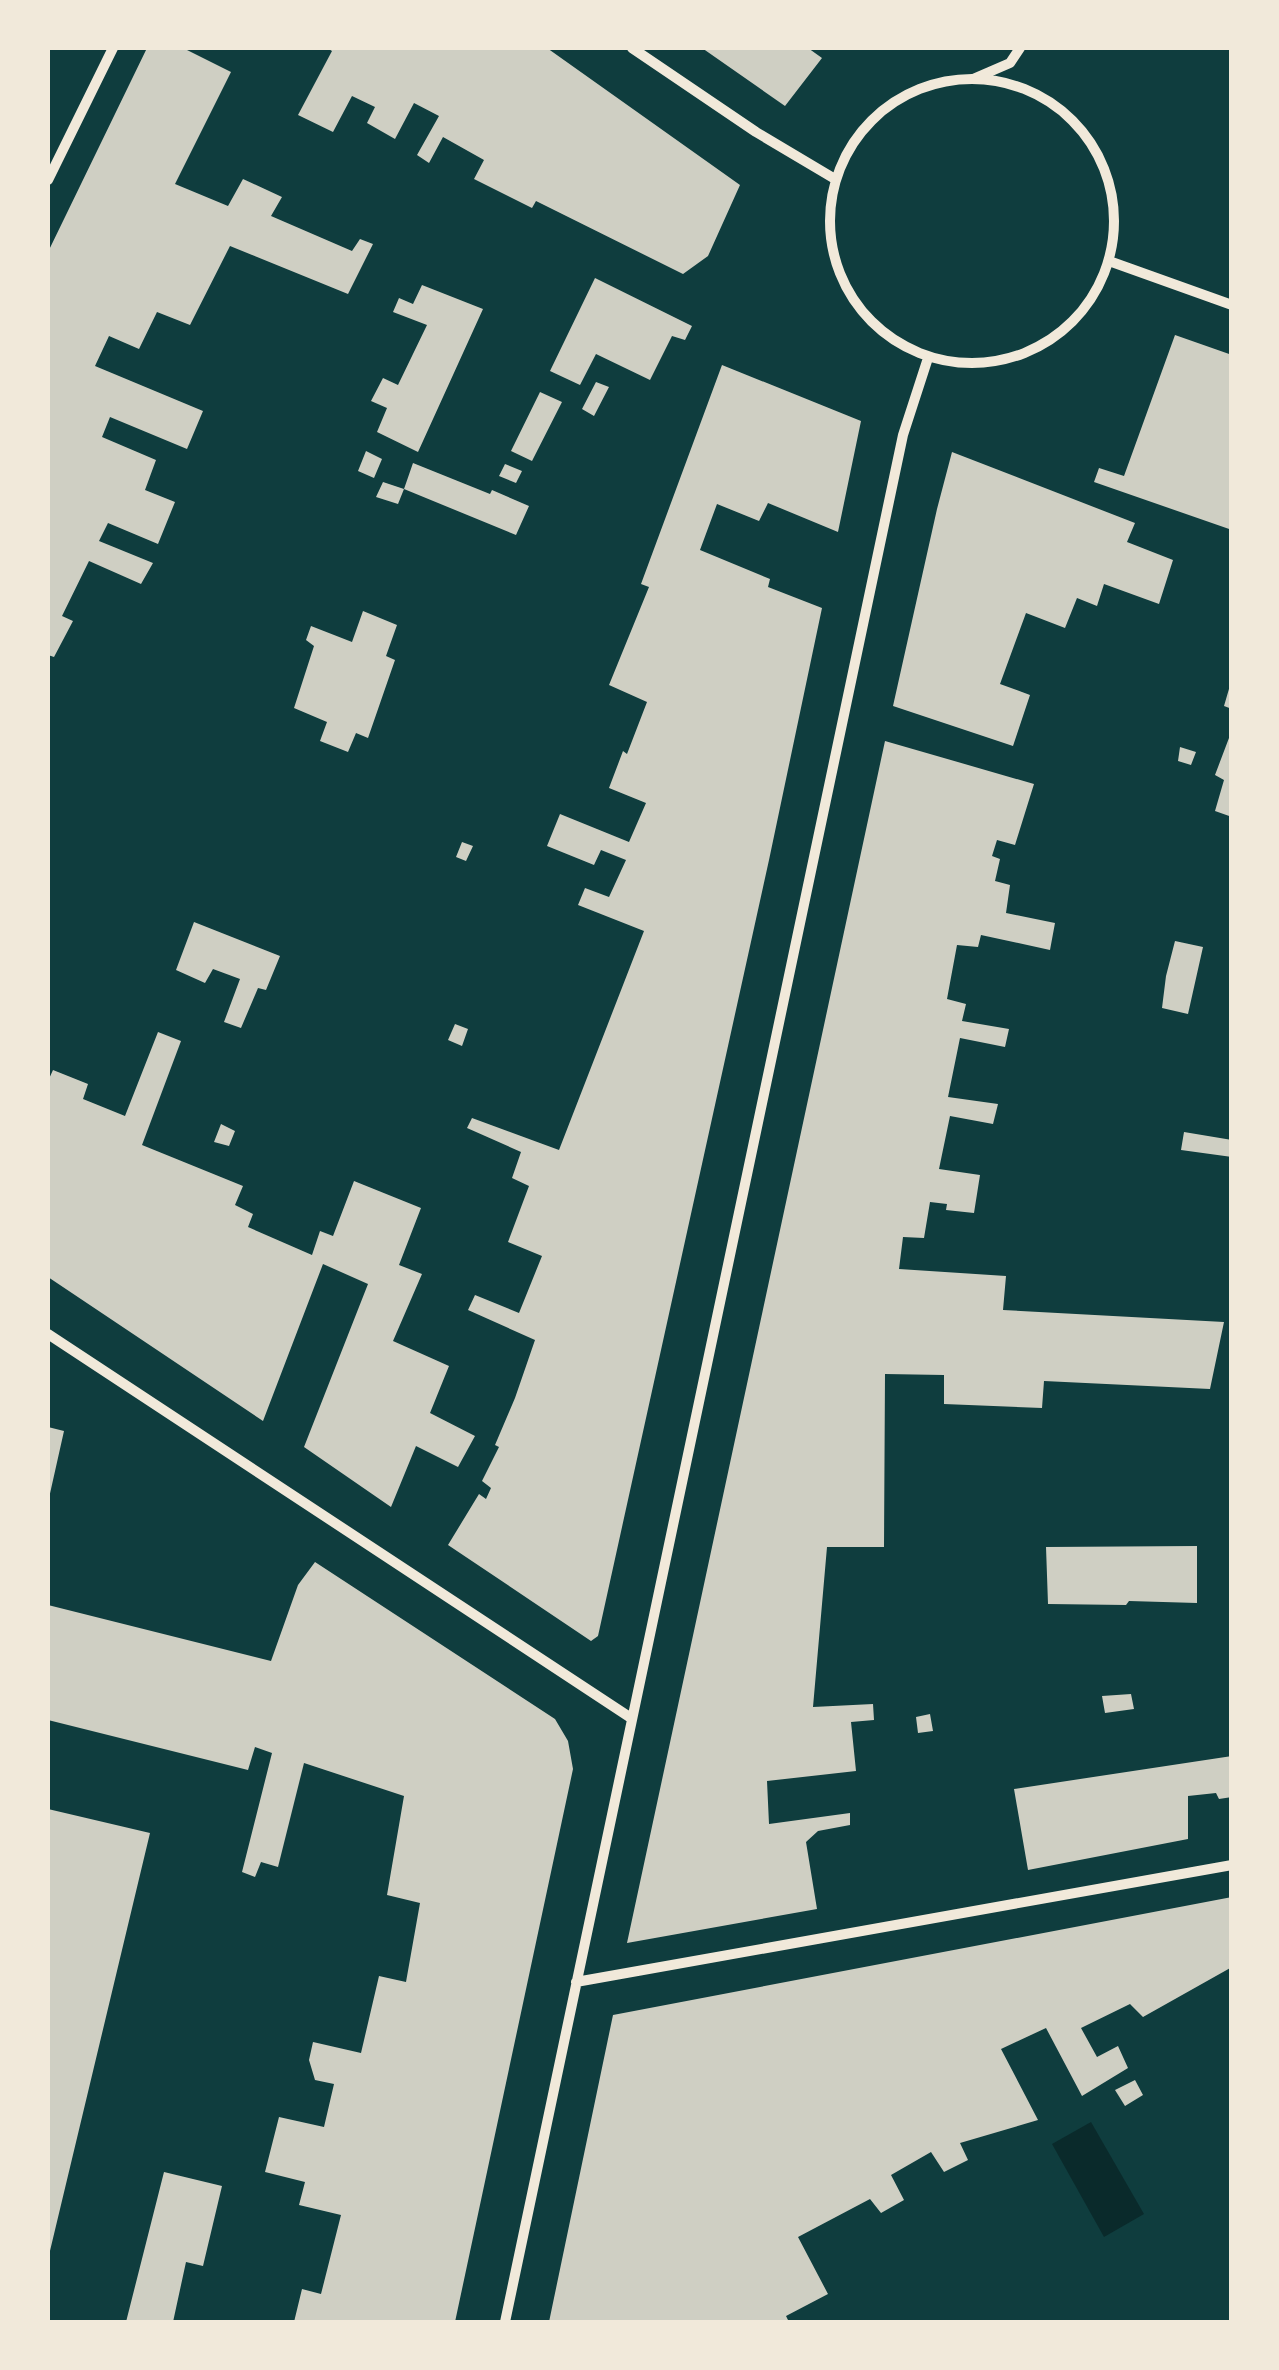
<svg xmlns="http://www.w3.org/2000/svg" width="1279" height="2370" font-family="Lato,sans-serif">
<style>
.water{fill:#0a2a2b}
.building{fill:#cfcfc3}
.lines{fill:none;stroke-linecap:round;stroke-linejoin:round}
.minor{stroke:#f1e9da;stroke-width:10}
</style>
<rect width="100%" height="100%" fill="#0f3d3e"/>
<!-- water -->
<path class="water" d="M 1091,2122 L 1144,2214 L 1104,2237 L 1052,2144 Z"/>
<!-- building -->
<path class="building" d="M 147,48 L 183,48 L 231,72 L 175,184 L 228,206 L 243,179 L 282,197 L 271,216 L 352,251 L 360,239 L 373,244 L 348,294 L 230,246 L 190,325 L 157,312 L 139,349 L 109,336 L 95,366 L 203,411 L 187,449 L 110,417 L 102,437 L 156,460 L 145,490 L 175,502 L 158,544 L 108,523 L 99,541 L 153,563 L 141,584 L 89,561 L 62,616 L 73,621 L 54,657 L 48,655 L 48,252 Z
M 327,48 L 547,48 L 740,185 L 708,256 L 683,274 L 536,201 L 532,208 L 474,179 L 484,160 L 443,137 L 429,163 L 417,155 L 439,116 L 414,103 L 395,139 L 367,123 L 375,107 L 352,96 L 333,132 L 298,115 L 332,51 Z
M 702,48 L 808,48 L 822,58 L 785,106 Z
M 595,278 L 692,326 L 685,340 L 672,336 L 650,380 L 596,354 L 580,385 L 550,371 Z
M 422,285 L 483,309 L 418,452 L 377,432 L 387,408 L 371,401 L 383,378 L 398,385 L 427,325 L 393,312 L 399,298 L 413,304 Z
M 1175,335 L 1232,355 L 1232,530 L 1094,482 L 1099,468 L 1124,476 Z
M 722,365 L 861,421 L 838,532 L 768,503 L 759,521 L 717,504 L 700,550 L 770,579 L 768,587 L 822,608 L 769,860 L 598,1636 L 591,1641 L 448,1545 L 479,1494 L 486,1499 L 491,1488 L 482,1481 L 499,1447 L 495,1445 L 515,1398 L 535,1340 L 468,1310 L 475,1295 L 519,1313 L 542,1256 L 508,1242 L 529,1186 L 512,1178 L 521,1152 L 467,1128 L 472,1118 L 559,1150 L 644,931 L 578,905 L 585,888 L 609,897 L 626,860 L 601,850 L 594,865 L 547,846 L 560,814 L 629,842 L 646,803 L 609,788 L 623,751 L 627,754 L 647,702 L 609,685 L 649,587 L 641,584 Z
M 596,382 L 609,387 L 594,416 L 582,409 Z
M 540,392 L 562,402 L 532,461 L 511,451 Z
M 366,451 L 382,459 L 374,478 L 358,471 Z
M 952,452 L 1135,523 L 1127,542 L 1173,560 L 1159,604 L 1104,584 L 1097,606 L 1077,598 L 1065,628 L 1026,613 L 1000,684 L 1030,695 L 1013,746 L 893,706 L 937,509 Z
M 413,463 L 490,494 L 492,490 L 529,506 L 516,535 L 404,489 Z
M 505,464 L 522,471 L 516,483 L 499,476 Z
M 383,482 L 404,489 L 398,504 L 376,497 Z
M 363,611 L 397,625 L 386,656 L 395,660 L 368,738 L 356,733 L 348,752 L 320,741 L 327,722 L 294,708 L 314,646 L 306,640 L 311,626 L 352,642 Z
M 1231,682 L 1232,683 L 1232,709 L 1224,706 Z
M 1232,730 L 1232,817 L 1215,811 L 1224,780 L 1215,775 Z
M 885,741 L 1034,784 L 1015,845 L 997,840 L 992,856 L 1000,859 L 995,881 L 1010,885 L 1006,913 L 1055,923 L 1050,950 L 981,935 L 978,947 L 957,945 L 947,999 L 966,1004 L 962,1021 L 1009,1029 L 1005,1047 L 960,1038 L 948,1097 L 998,1104 L 993,1124 L 950,1116 L 939,1169 L 980,1175 L 974,1213 L 946,1210 L 947,1204 L 930,1202 L 924,1238 L 903,1237 L 899,1269 L 1006,1276 L 1003,1310 L 1224,1322 L 1210,1389 L 1044,1381 L 1042,1408 L 944,1404 L 944,1375 L 885,1374 L 884,1547 L 827,1547 L 813,1707 L 873,1704 L 874,1720 L 851,1722 L 856,1771 L 767,1781 L 769,1824 L 850,1813 L 850,1825 L 818,1831 L 806,1842 L 817,1909 L 627,1943 Z
M 1180,747 L 1196,752 L 1191,765 L 1178,761 Z
M 462,842 L 473,846 L 466,861 L 456,857 Z
M 194,922 L 280,956 L 266,990 L 258,988 L 241,1028 L 224,1022 L 240,979 L 213,969 L 205,983 L 176,970 Z
M 1175,941 L 1203,947 L 1188,1014 L 1162,1008 L 1166,976 Z
M 455,1024 L 468,1029 L 462,1046 L 448,1040 Z
M 158,1032 L 181,1041 L 142,1145 L 243,1186 L 235,1205 L 253,1214 L 248,1227 L 312,1255 L 320,1231 L 333,1236 L 354,1181 L 421,1208 L 399,1265 L 422,1274 L 393,1341 L 449,1366 L 430,1413 L 475,1436 L 458,1467 L 416,1446 L 391,1507 L 304,1447 L 368,1284 L 323,1264 L 263,1421 L 48,1277 L 48,1081 L 53,1070 L 88,1084 L 83,1099 L 125,1116 Z
M 221,1124 L 235,1131 L 229,1146 L 214,1142 Z
M 1184,1132 L 1232,1140 L 1232,1157 L 1181,1150 Z
M 48,1427 L 64,1431 L 49,1498 L 48,1498 Z
M 1197,1546 L 1197,1603 L 1129,1601 L 1126,1605 L 1048,1604 L 1046,1547 Z
M 315,1562 L 555,1719 L 568,1741 L 573,1769 L 455,2322 L 294,2322 L 302,2289 L 321,2294 L 341,2215 L 299,2205 L 305,2182 L 265,2172 L 279,2117 L 324,2127 L 334,2084 L 315,2080 L 309,2060 L 313,2042 L 361,2053 L 379,1976 L 406,1982 L 420,1903 L 387,1895 L 404,1796 L 304,1763 L 278,1867 L 261,1862 L 255,1877 L 242,1872 L 272,1753 L 255,1747 L 248,1770 L 48,1720 L 48,1605 L 271,1661 L 298,1585 Z
M 1131,1694 L 1134,1709 L 1105,1713 L 1102,1696 Z
M 930,1714 L 933,1731 L 918,1733 L 916,1717 Z
M 1232,1756 L 1232,1797 L 1219,1799 L 1216,1793 L 1188,1796 L 1188,1839 L 1028,1870 L 1014,1789 Z
M 48,1809 L 150,1833 L 49,2255 L 48,2254 Z
M 1232,1897 L 1232,1967 L 1143,2017 L 1130,2004 L 1081,2028 L 1097,2057 L 1118,2046 L 1128,2068 L 1082,2096 L 1046,2028 L 1001,2049 L 1038,2120 L 960,2143 L 968,2160 L 944,2172 L 931,2152 L 891,2175 L 904,2200 L 881,2213 L 870,2199 L 798,2237 L 828,2294 L 786,2316 L 789,2322 L 549,2322 L 613,2015 Z
M 1135,2080 L 1143,2095 L 1125,2106 L 1115,2090 Z
M 164,2172 L 222,2186 L 203,2266 L 186,2262 L 173,2322 L 126,2322 Z"/>
<g class="lines">
<!-- minor -->
<path class="minor" d="M 632,48 L 756,132 L 835,179
M 973,79 L 1010,63 L 1020,48
M830 221a142 142 0 1 1 284 0a142 142 0 1 1-284 0Z
M 48,180 L 113,48
M 1109,261 L 1232,305
M 48,1334 L 631,1718
M 576,1982 L 1232,1865
M 505,2322 L 903,435 L 928,358"/>
</g>
<!-- border -->
<rect width="1279" height="2370" fill="none" stroke="#f1e9da" stroke-width="100"/>
</svg>
